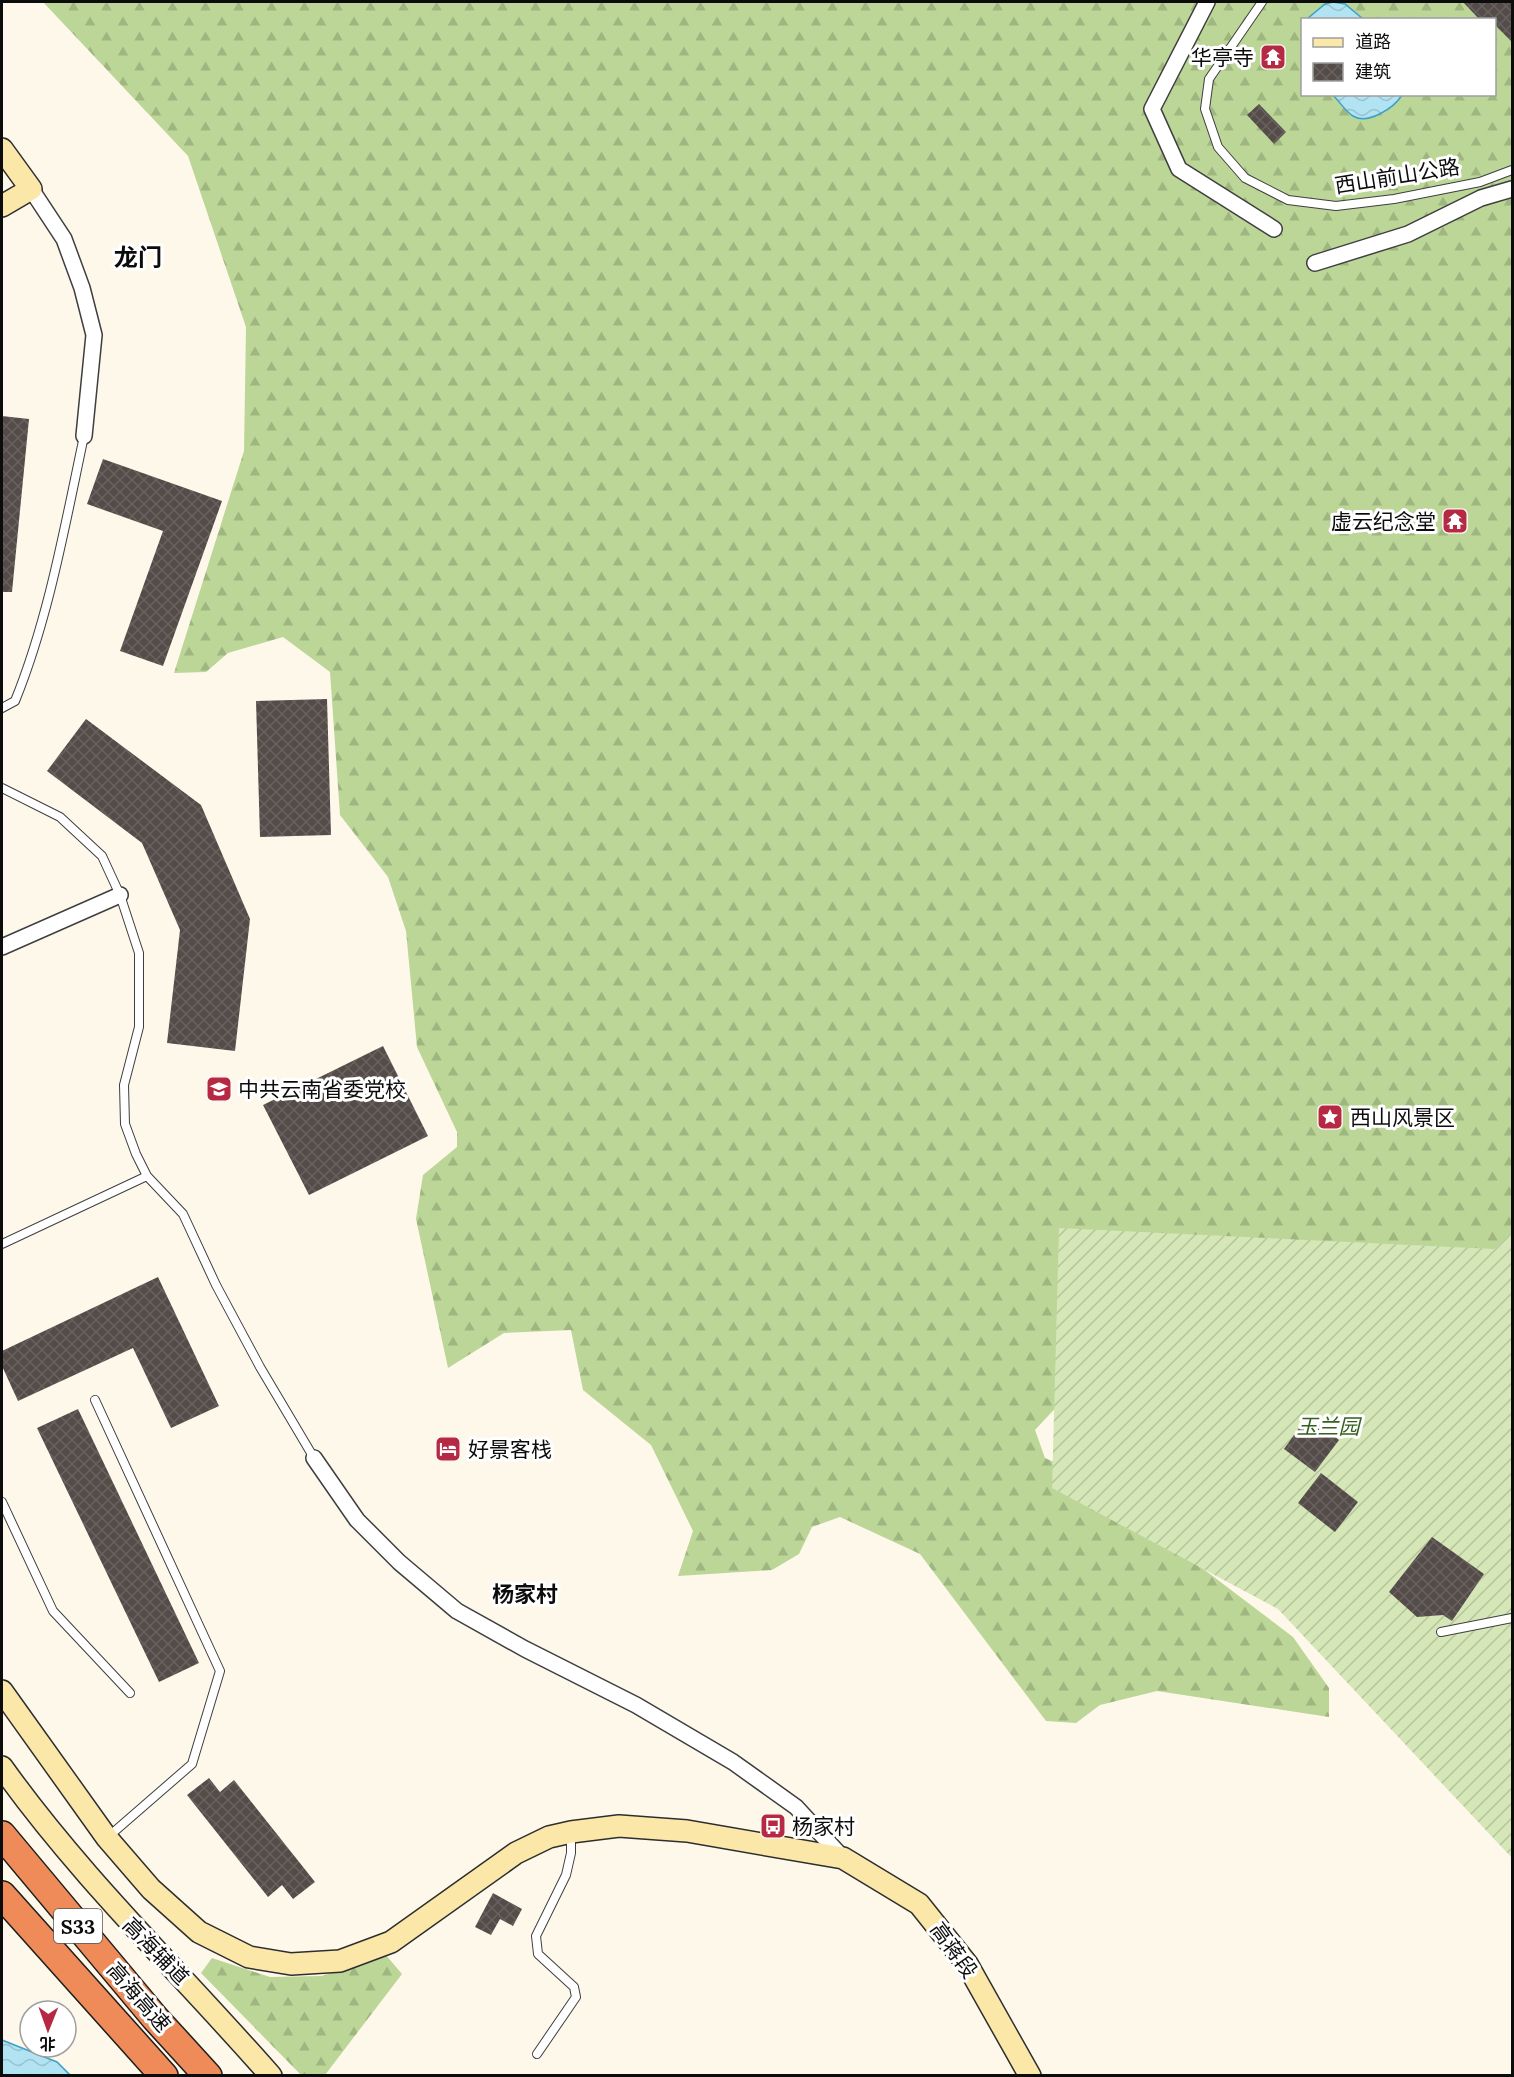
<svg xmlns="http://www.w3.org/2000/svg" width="1514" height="2077" font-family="Lora,'Noto Sans SC',serif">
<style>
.forest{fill:url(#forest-firs);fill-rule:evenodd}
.garden{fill:url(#garden-furrows)}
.water{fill:url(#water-waves);stroke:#3da1c7;stroke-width:1.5}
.building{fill:url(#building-cross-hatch)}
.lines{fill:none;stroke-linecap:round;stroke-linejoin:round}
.lane-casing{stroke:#3f3f3f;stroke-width:10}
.street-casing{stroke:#3f3f3f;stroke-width:18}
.secondary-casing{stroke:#2e2e2e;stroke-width:24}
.highway-casing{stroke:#1d1d1d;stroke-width:30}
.lane{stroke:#fff;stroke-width:8}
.street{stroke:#fff;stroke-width:15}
.secondary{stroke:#fbe8a9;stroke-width:21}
.highway{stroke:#ee8b59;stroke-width:27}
.labels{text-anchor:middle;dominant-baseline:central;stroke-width:6;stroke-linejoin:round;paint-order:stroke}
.shield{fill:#fff;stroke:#555;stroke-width:1.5}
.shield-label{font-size:20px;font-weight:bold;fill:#0c0c0c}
.poi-label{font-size:21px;fill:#0c0c0c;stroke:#fff;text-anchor:start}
.street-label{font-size:21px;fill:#0c0c0c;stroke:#fff}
.park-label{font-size:21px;font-style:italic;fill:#35601f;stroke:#fff}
.neighbourhood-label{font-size:22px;font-weight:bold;fill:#0c0c0c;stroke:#fff}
.quarter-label{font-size:24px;font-weight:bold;fill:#0c0c0c;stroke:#fff}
</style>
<defs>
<pattern id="forest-firs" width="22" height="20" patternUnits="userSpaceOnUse" patternTransform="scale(1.5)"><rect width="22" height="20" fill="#bbd697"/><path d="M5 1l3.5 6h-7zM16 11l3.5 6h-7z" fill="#a0b681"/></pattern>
<pattern id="garden-furrows" width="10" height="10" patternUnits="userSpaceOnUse" patternTransform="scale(1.5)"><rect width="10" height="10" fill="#d5e6b7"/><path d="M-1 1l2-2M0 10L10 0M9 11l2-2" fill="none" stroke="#b6c49c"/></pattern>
<pattern id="water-waves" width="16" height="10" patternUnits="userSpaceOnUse" patternTransform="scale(1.5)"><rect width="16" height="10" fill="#b2e3f3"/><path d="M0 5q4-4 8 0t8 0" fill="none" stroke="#98c2cf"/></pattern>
<pattern id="building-cross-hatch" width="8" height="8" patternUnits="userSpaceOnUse" patternTransform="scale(1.5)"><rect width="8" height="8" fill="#544c49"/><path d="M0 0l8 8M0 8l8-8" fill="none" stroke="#68615f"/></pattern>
</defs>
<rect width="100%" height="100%" fill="#fef8eb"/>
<!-- forest -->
<path class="forest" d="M 43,2 L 1512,2 L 1512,1570 L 1076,1386 L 1035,1430 L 1045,1458 L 1074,1471 L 1293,1637 L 1329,1688 L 1329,1717 L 1157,1691 L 1100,1705 L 1076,1723 L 1046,1721 L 920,1554 L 840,1517 L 812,1527 L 799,1554 L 772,1570 L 678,1576 L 693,1531 L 651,1445 L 583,1390 L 571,1330 L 504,1333 L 448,1368 L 416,1219 L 423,1175 L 457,1147 L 457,1132 L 417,1047 L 406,931 L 388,877 L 340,815 L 330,672 L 283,637 L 228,653 L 206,672 L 174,673 L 244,451 L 246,327 L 188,156 ZM 1302,20 L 1494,20 L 1494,94 L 1302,94 Z
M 385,1954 L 402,1974 L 325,2075 L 302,2076 L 201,1973 L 212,1958 L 270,1977 L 322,1976 Z"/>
<!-- garden -->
<path class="garden" d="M 1059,1228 L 1494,1249 L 1512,1233 L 1512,1858 L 1278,1609 L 1052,1488 Z"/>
<!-- water -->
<path class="water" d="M 1333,2 L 1345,4 L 1363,19 L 1307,19 L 1325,4 Z
M 1333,95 L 1402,95 C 1394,108 1368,125 1353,116 C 1346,112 1339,101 1333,95 Z
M 2,2040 L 57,2062 L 70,2075 L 2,2075 Z"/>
<!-- building -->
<path class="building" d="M 1463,2 L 1512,2 L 1512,42 L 1494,24 L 1494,20 L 1480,20 Z
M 1259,104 L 1286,132 L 1274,144 L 1247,115 Z
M 2,416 L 29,419 L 12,592 L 2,592 Z
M 103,459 L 222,501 L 163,666 L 120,651 L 163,531 L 87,504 Z
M 327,699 L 331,835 L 260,837 L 256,701 Z
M 86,719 L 201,805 L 250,919 L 235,1051 L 167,1043 L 180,930 L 142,843 L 47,771 Z
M 383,1046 L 428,1136 L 309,1195 L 263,1105 Z
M 158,1277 L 219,1406 L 171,1428 L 133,1348 L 18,1401 L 2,1366 L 2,1351 Z
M 78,1409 L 199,1663 L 159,1682 L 37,1428 Z
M 1307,1417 L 1339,1440 L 1315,1472 L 1284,1449 Z
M 1321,1473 L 1358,1502 L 1335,1532 L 1298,1503 Z
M 1432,1537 L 1484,1574 L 1452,1621 L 1443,1615 L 1417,1617 L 1389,1592 Z
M 209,1778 L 220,1792 L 234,1780 L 315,1882 L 293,1899 L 282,1885 L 268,1897 L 187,1795 Z
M 493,1893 L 522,1909 L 513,1926 L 500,1919 L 491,1935 L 475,1927 Z"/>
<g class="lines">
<!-- lane casing -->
<g class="lane-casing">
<path id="lane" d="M 1262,2 L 1209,79 L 1205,109 L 1218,147 L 1245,178 L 1288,200 L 1336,206 L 1394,199 L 1480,182 L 1512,170
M 2,708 L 15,701 C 49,617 65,525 84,436
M 2,788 L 60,817 L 102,856 L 120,895 L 139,953 L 139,1027 L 124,1085 L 125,1124 L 136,1154 L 147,1176 L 183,1214 L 216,1285 L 260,1367 L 314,1458
M 2,1244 L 147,1176
M 95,1400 L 220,1671 L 192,1764 L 108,1837
M 2,1502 L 53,1611 L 130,1693
M 1441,1632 L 1512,1618
M 537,2054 L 576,1997 L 574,1987 L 538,1954 L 536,1936 L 566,1875 L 571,1853 L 571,1833"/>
</g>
<!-- street casing -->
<g class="street-casing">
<path id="street" d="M 1207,2 L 1152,109 L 1179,169 L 1274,229
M 31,189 L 64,239 L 82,288 L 94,335 L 84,436
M 1315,263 L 1408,234 L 1481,198 L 1512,189
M 2,947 L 120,895
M 314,1458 L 357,1520 L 399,1562 L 457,1611 L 525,1649 L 636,1705 L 733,1762 L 796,1807 L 843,1858"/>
</g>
<!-- secondary casing -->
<g class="secondary-casing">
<path id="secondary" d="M 2,149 L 31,189 L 2,206
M 2,1691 L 107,1838 L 151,1889 L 199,1932 L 249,1957 L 291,1964 L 340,1961 L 391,1942 L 516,1853 L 549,1837 L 571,1832 L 619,1826 L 687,1831 L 843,1858 L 919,1904 L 967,1964 L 1030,2076
M 2,1767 C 81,1878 181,1973 271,2076"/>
</g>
<!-- highway casing -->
<g class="highway-casing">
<path id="highway" d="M 2,1835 L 155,2018 L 208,2076
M 2,1895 L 164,2076"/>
</g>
<!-- lane -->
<use href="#lane" class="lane"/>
<!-- street -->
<use href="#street" class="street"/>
<!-- secondary -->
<use href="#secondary" class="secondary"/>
<!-- highway -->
<use href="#highway" class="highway"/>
</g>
<!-- icons -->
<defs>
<g id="temple-square" transform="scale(1.35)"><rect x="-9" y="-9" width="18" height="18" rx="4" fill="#b52a42" stroke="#fff"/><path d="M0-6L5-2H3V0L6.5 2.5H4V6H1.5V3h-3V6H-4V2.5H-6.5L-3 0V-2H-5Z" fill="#fff"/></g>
<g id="university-square" transform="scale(1.35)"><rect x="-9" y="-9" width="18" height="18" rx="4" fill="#b52a42" stroke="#fff"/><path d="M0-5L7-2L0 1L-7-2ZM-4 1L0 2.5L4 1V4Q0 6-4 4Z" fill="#fff"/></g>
<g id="sight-square" transform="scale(1.35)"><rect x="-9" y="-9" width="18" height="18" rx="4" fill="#b52a42" stroke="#fff"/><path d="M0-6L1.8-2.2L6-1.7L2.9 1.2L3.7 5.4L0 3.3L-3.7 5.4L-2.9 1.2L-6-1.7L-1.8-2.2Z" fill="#fff"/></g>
<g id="hotel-square" transform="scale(1.35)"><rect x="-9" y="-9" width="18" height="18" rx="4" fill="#b52a42" stroke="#fff"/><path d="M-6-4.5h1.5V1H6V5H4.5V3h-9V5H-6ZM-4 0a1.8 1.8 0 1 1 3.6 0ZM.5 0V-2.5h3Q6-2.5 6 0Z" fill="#fff"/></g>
<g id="bus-square" transform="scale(1.35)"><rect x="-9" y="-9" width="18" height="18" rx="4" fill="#b52a42" stroke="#fff"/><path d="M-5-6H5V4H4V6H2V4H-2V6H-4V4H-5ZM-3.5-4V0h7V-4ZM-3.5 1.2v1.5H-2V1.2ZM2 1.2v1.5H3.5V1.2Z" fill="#fff"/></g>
</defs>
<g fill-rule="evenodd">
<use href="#temple-square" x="1273" y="57"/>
<use href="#temple-square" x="1455" y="521"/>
<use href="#university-square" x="219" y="1089"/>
<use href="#sight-square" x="1330" y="1117"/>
<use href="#hotel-square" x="448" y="1449"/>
<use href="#bus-square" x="773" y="1826"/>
</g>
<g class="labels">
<!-- shield labels -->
<rect class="shield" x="54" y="1909" width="48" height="34" rx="4.5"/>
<g class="shield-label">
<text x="78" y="1926">S33</text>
</g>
<!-- poi labels -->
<g class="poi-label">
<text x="1254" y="57" text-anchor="end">华亭寺</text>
<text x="1436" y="521" text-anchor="end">虚云纪念堂</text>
<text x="238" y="1089">中共云南省委党校</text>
<text x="1350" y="1117">西山风景区</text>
<text x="468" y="1449">好景客栈</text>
<text x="792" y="1826">杨家村</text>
</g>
<!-- street labels -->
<g class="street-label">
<text transform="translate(1397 176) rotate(-9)">西山前山公路</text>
<text transform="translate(954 1950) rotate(54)">高蒋段</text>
<text transform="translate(156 1951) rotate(46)">高海辅道</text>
<text transform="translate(139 1997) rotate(49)">高海高速</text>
</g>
<!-- park labels -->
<g class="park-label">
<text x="1328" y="1426">玉兰园</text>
</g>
<!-- neighbourhood labels -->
<g class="neighbourhood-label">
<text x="525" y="1594">杨家村</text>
</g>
<!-- quarter labels -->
<g class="quarter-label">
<text x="138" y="257">龙门</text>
</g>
</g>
<!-- border -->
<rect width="1514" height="2077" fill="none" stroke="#0c0c0c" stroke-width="6"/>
<!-- legend -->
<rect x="1301" y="18" width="195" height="78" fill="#ffffff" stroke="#9e9e9e" stroke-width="1.5"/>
<rect x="1313" y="38" width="30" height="9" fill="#fbe8a9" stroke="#9e9e9e" stroke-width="1.5"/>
<text x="1355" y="48" font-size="18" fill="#0c0c0c">道路</text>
<rect x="1313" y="63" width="30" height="18" fill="url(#building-cross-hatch)" stroke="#9e9e9e" stroke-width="1.5"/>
<text x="1355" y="78" font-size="18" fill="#0c0c0c">建筑</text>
<!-- north arrow -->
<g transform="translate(48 2029) rotate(181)"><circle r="28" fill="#ffffff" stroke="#9e9e9e" stroke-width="1.5"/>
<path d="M0-4.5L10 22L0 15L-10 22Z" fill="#b52a42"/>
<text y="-9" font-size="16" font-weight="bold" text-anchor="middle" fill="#0c0c0c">北</text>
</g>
</svg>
